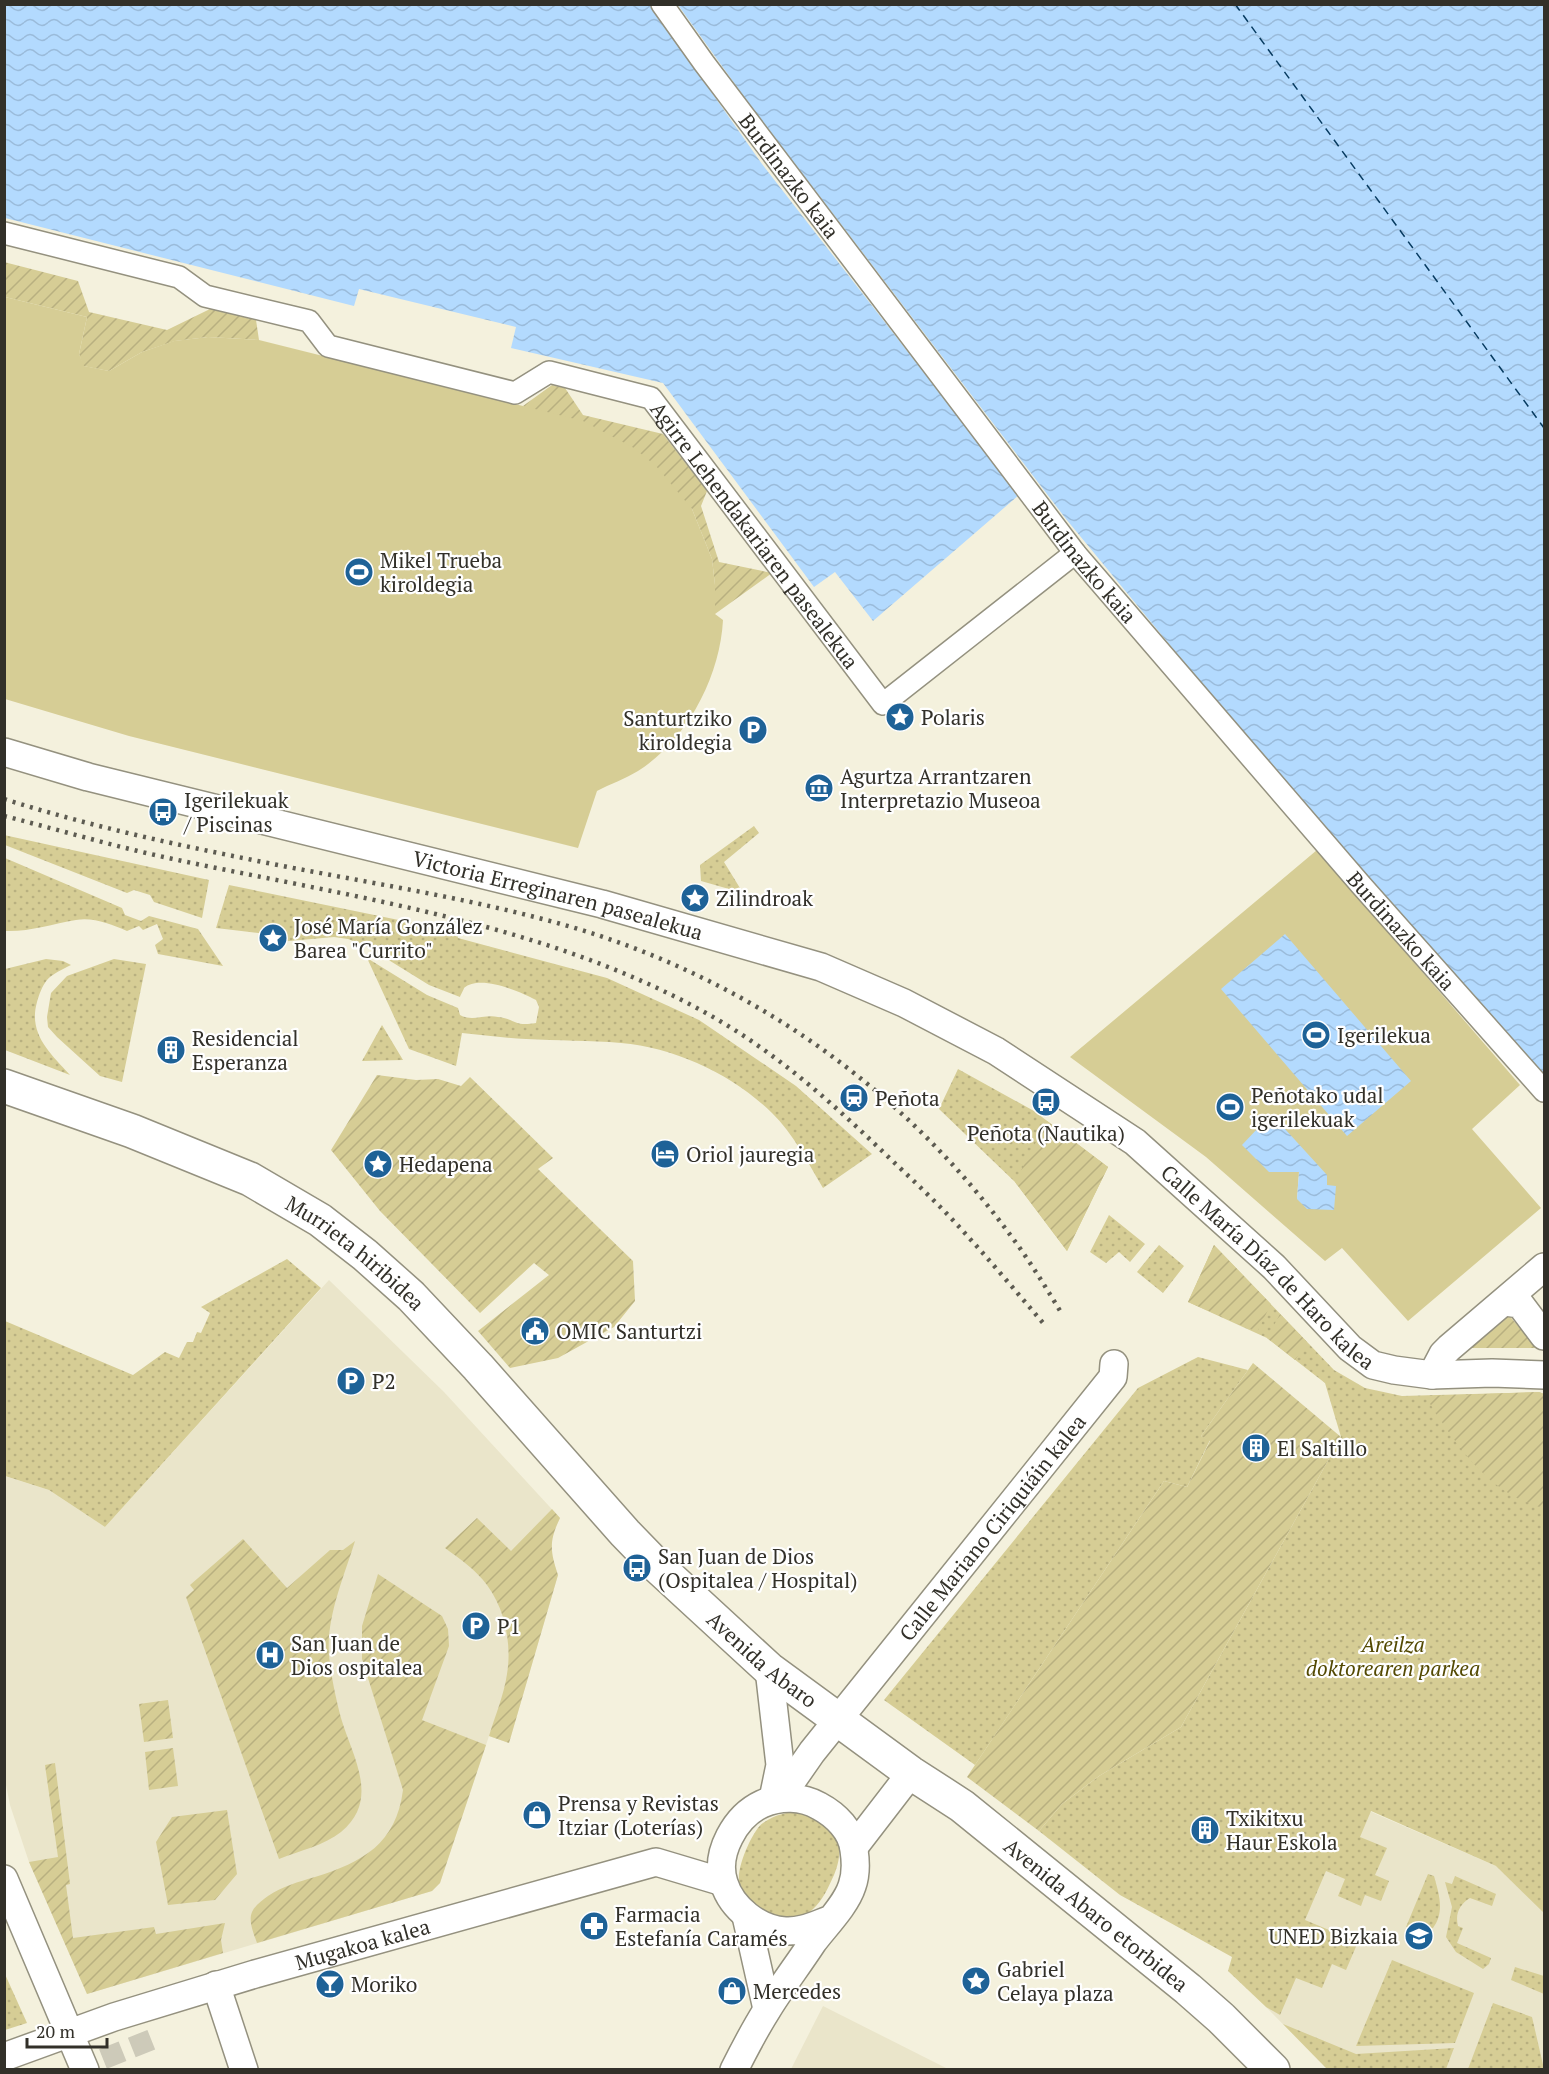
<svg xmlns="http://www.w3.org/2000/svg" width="1549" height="2074" font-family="'PT Serif',serif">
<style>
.built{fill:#eae5ca}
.grass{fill:url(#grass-dots)}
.garden{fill:url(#garden-furrows)}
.pitch{fill:#d6cd95;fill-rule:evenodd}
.water{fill:url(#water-waves)}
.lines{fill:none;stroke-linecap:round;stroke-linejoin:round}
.ferry{stroke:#073b60;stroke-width:1.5;stroke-dasharray:8 6;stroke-linecap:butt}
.pedestrian-tunnel{stroke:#cdcab9;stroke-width:21;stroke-dasharray:21 10;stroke-linecap:butt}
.pedestrian-casing{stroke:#94917f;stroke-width:24}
.minor-casing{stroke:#94917f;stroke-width:30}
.tertiary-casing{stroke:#94917f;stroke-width:36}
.pedestrian{stroke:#fff;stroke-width:21}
.minor{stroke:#fff;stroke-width:27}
.tertiary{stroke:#fff;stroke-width:33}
.rail{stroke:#5d5b51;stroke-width:4.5;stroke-dasharray:3 6;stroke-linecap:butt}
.labels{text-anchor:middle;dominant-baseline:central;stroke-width:4.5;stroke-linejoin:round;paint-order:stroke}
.street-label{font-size:21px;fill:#323029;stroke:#fff}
.poi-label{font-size:21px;fill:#323029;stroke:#fff;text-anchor:start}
.park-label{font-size:21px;font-style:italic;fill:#534902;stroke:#fff}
</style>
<defs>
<pattern id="grass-dots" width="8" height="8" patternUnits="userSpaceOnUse" patternTransform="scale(1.5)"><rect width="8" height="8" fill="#d6cd95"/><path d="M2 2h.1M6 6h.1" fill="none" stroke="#b8b080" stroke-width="1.8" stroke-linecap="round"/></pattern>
<pattern id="garden-furrows" width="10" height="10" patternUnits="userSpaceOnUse" patternTransform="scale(1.5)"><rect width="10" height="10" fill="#d6cd95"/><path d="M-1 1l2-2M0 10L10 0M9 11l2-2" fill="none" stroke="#b8b080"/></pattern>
<pattern id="water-waves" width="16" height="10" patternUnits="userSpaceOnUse" patternTransform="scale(1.5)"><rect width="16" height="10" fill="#b3dafe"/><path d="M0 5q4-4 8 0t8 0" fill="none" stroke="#9abbda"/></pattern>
</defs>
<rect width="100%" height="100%" fill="#f4f1dd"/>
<!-- built -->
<path class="built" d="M 329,1280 L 444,1392 L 560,1518 L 552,1534 L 551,1554 L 558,1575 L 509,1743 L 489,1736 L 440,1883 L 432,1891 L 87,1994 L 29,1862 L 10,1805 L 5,1780 L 4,1476 L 49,1490 L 105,1527 Z
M 1346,1801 L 1496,1866 L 1544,1864 L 1544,2069 L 1327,2069 L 1266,2007 Z
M 823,2006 L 948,2069 L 791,2069 Z"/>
<!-- grass -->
<path class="grass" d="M 754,826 L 759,833 L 724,862 L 743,893 L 701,881 L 700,865 Z
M 4,835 L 209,880 L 202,918 L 154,902 L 150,895 L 134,890 L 127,893 L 5,845 Z
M 5,858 L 122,908 L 125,915 L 141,921 L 149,916 L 198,929 L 223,966 L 158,954 L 155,945 L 163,939 L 157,924 L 143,930 L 139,926 L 127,931 C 111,924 93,917 76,920 C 52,924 29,932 5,931 Z
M 229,885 L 457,932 L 458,938 L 607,978 L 699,1020 L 796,1086 L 872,1154 L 823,1188 C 808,1163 793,1133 772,1113 C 732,1074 676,1048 621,1043 C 590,1040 557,1041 526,1039 C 504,1038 483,1035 462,1033 L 456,1066 L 409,1049 L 367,958 L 427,995 L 458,1008 L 460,1015 C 472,1022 485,1014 498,1017 C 516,1019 514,1027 536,1023 L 539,1007 L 536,1000 C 521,992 480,974 464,988 C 464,989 460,996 460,997 L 429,985 L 366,946 L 348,939 L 334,937 L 278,942 L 276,935 L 216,928 Z
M 46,959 L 63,961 L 71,965 C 63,969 52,974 47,980 C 42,986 39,995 37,1002 C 28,1034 50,1053 70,1075 L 5,1050 L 5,969 Z
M 114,959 L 146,964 L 122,1082 L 100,1076 L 57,1037 L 48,1027 L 47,1017 L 51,993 L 67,976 Z
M 382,1025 L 403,1060 L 362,1061 Z
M 958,1069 L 1034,1111 L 1108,1167 L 1067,1251 L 1015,1182 L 939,1109 Z
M 1109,1215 L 1145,1244 L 1130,1262 L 1119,1252 L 1106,1263 L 1090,1252 Z
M 1159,1245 L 1184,1266 L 1163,1293 L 1137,1272 Z
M 1214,1245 L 1334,1370 L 1365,1388 L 1402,1396 L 1539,1392 L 1544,1394 L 1544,1913 L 1496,1866 L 1371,1811 L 1360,1837 L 1387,1848 L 1375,1875 L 1389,1881 L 1381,1901 L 1365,1895 L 1361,1906 L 1338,1896 L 1345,1879 L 1326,1871 L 1305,1920 L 1358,1942 L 1346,1970 L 1332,1964 L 1322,1988 L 1296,1978 L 1280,2015 L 1266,2007 L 1228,1971 L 1232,1957 L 1120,1895 L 1039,1831 L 1062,1804 L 1099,1776 L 1181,1727 L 1341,1437 L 1325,1383 L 1267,1338 L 1188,1302 Z
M 287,1259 L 321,1288 L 105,1527 L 49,1490 L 5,1476 L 5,1321 L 133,1375 L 165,1352 L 179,1358 L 187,1342 L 193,1342 L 197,1332 L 201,1333 L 210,1313 L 201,1307 Z
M 1198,1357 L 1248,1370 L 1201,1436 L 1210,1440 L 1187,1487 L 1164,1481 L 975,1765 L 884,1700 L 1138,1388 Z
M 802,1812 C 816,1818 830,1824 837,1839 C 842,1851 838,1865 834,1875 C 828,1888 823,1900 812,1910 C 785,1935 752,1912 740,1884 C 734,1872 753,1829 763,1823 C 776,1814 787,1812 802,1812 Z
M 1428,1874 L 1434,1876 C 1439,1894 1445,1912 1433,1928 L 1418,1930 L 1406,1927 Z
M 1455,1876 L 1496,1894 L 1492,1906 L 1470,1898 C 1459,1905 1455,1914 1458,1926 L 1463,1928 L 1457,1943 L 1491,1958 L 1489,1964 L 1483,1969 L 1456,1952 L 1446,1937 L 1452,1907 L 1445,1882 L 1452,1884 Z
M 1392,1960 L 1474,1993 L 1455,2043 L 1356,2046 Z
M 1515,1967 L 1544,1976 L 1544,1994 L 1511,1980 Z
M 4,1972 L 27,2023 L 5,2030 L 4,2030 Z
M 1493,2003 L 1532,2017 L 1544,2069 L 1468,2069 Z
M 1283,2024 L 1356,2054 L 1454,2048 L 1446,2069 L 1327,2069 Z"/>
<!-- garden -->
<path class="garden" d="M 4,262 L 78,281 L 89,312 L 167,330 L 210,309 L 256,320 L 259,340 L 208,337 L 175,341 L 142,352 L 109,371 L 83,366 L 79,354 L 87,317 L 5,297 Z
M 552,385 L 565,388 L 583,415 L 663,434 L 707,491 L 701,506 L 719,562 L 772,573 L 715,614 L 715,585 L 712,559 L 692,509 L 523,406 Z
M 377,1075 L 416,1080 L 438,1079 L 461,1086 L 470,1077 L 553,1158 L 538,1169 L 633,1261 L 635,1301 L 614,1327 L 558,1358 L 510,1368 L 478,1331 L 549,1275 L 534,1263 L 480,1313 L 380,1211 L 331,1150 Z
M 1047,1121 L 1108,1167 L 1067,1251 L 1015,1182 Z
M 1214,1245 L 1271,1304 L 1257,1332 L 1188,1302 Z
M 1507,1313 L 1537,1348 L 1468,1348 Z
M 1280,1314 L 1307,1342 L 1295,1360 L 1267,1338 Z
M 1253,1363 L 1341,1437 L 1181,1727 L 1099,1776 L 1062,1804 L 1039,1831 L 967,1777 L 1164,1481 L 1187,1487 L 1210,1441 L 1201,1436 Z
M 1539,1392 L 1544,1394 L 1544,1508 C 1487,1494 1455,1443 1425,1396 Z
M 552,1509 L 560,1518 C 549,1541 550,1551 558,1575 L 509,1743 L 489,1736 C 495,1716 504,1695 507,1674 C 512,1644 505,1609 487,1585 C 476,1570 460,1559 445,1548 L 477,1518 L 511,1551 Z
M 243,1539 L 287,1588 L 330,1550 L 343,1550 L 355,1541 C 344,1577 326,1617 329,1655 C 331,1676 336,1699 341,1718 C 352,1756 381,1799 341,1832 C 325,1845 299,1851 279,1859 L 186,1597 L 194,1590 L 190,1585 Z
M 378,1574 L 442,1616 L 448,1629 L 449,1646 L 422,1720 L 486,1745 L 440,1883 L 432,1891 L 257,1943 C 254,1934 248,1921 252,1912 C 255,1905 263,1900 268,1896 C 283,1886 298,1882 315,1877 C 363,1862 396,1844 403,1790 L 362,1659 L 362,1626 Z
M 168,1700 L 173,1738 L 144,1742 L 139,1704 Z
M 173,1748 L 178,1786 L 149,1790 L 145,1752 Z
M 55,1763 L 70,1884 L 66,1885 L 73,1938 L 154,1927 L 156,1934 L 225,1923 L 221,1940 L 223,1953 L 87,1994 L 29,1862 L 58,1857 L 45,1765 Z
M 227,1810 L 237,1874 L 215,1900 L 168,1905 L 156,1842 L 172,1817 Z"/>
<!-- pitch -->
<path class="pitch" d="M 5,297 L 87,317 L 79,354 L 84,366 L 109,371 L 142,352 L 174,341 L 208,337 L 259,340 L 583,421 L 634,448 L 656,466 L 692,509 L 712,559 L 715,585 L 715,614 L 723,620 C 720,677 687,740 638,771 C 625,779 610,784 597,791 L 578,848 L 129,736 L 5,699 Z
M 1317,850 L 1520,1085 L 1472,1129 L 1541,1208 L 1408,1321 L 1342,1248 L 1325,1261 L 1206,1157 L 1070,1057 ZM 1299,1172 L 1327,1185 L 1297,1199 Z"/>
<!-- water -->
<path class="water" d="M 5,5 L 650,5 L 762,164 L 1019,495 L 873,621 L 835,572 L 814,587 L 663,383 L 511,348 L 516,327 L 359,289 L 354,306 L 5,218 Z
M 678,5 L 1544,5 L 1544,1078 L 1342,850 L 1202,684 L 1066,519 L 750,105 Z
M 1285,934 L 1411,1081 L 1347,1136 L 1221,989 Z
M 1258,1128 L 1285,1129 L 1327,1175 L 1327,1185 L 1336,1186 L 1334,1210 L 1307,1209 L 1297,1199 L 1299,1172 L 1269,1172 L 1242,1145 Z"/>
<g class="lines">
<!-- ferry -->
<path class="ferry" d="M 1235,4 L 1544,428"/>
<!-- pedestrian-tunnel -->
<path class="pedestrian-tunnel" d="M 103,2059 L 153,2039"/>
<!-- pedestrian casing -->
<g class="pedestrian-casing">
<g id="pedestrian">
<path id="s1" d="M 662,4 L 704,63 L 1075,553 L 1361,885 L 1544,1091"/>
<path id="s2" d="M 4,233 L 179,277 L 205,296 L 309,321 L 328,346 L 515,393 L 549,372 L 651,398 L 883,704 L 1075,553"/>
</g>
</g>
<!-- minor casing -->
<g class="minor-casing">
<g id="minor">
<path id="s3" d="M 4,752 L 88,777 L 602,904 L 821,967 L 904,1003 L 996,1051 L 1135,1142 L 1274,1267 L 1350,1348 L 1373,1365 L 1394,1370 L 1432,1375 L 1492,1373 L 1544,1375"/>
<path d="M 1505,1302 L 1520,1304 L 1544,1336"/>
<path d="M 1432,1375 L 1443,1354 L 1449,1348 L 1544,1267"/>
<path d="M 769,1669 L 780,1765 L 773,1799"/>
<path id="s4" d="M 780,1798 L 812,1752 L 1113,1377 L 1114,1364"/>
<path d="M 854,1847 L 911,1773"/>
<path d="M 4,1879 L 85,2070"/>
<path d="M 746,1916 L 767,2009"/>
<path d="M 216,1985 L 244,2070"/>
<path id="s5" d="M 4,2057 L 114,2017 L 255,1974 L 656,1862 L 723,1882"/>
<path d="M 734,2070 C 744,2050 755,2029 767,2010 C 781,1987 798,1965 813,1942 C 825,1926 846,1905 852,1886 C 856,1875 856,1863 854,1850 C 852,1831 836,1815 819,1806 C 802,1796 780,1796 762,1804 C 736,1816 714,1853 724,1883 C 732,1909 759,1929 785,1931 C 801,1932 815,1925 829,1920"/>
</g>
</g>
<!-- tertiary casing -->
<g class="tertiary-casing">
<g id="tertiary">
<path id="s6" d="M 4,1086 L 132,1131 L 250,1179 L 320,1220 L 365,1255 L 411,1296 L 478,1367 L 625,1533 L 657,1566 L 769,1669 L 911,1773 L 962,1806 L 1188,1989 L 1221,2018 L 1273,2070"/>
</g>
</g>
<!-- pedestrian -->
<use href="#pedestrian" class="pedestrian"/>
<!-- minor -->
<use href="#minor" class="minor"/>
<!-- tertiary -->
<use href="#tertiary" class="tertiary"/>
<!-- rail -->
<path class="rail" d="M 4,799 C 83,824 163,842 243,858 C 349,880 457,895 561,924 C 740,974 898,1083 1008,1232 C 1028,1258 1045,1286 1062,1314
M 4,816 C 60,830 116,847 173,859 C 351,897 545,923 706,1013 C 771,1049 827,1098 880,1149 C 903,1171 927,1193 949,1216 C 982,1251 1013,1288 1044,1324"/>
</g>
<!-- icons -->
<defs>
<g id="stadium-disc" transform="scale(1.5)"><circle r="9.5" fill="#1e6297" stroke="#fff"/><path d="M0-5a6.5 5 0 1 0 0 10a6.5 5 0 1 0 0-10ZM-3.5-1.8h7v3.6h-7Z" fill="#fff"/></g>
<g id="sight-disc" transform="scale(1.5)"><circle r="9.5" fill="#1e6297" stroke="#fff"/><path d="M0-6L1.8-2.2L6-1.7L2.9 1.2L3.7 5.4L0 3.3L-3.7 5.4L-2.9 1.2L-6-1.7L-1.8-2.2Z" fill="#fff"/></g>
<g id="parking-disc" transform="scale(1.5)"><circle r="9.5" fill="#1e6297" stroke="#fff"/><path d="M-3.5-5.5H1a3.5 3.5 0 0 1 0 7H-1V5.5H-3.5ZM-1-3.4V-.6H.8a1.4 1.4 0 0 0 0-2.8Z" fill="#fff"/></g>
<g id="museum-disc" transform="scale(1.5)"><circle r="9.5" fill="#1e6297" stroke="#fff"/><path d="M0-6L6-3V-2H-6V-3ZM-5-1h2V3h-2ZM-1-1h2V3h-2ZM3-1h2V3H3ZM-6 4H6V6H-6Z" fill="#fff"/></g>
<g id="bus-disc" transform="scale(1.5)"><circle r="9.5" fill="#1e6297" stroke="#fff"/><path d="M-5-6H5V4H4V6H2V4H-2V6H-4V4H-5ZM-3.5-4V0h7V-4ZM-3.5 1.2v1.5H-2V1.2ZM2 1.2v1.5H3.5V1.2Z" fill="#fff"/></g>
<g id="building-disc" transform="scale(1.5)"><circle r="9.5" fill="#1e6297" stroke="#fff"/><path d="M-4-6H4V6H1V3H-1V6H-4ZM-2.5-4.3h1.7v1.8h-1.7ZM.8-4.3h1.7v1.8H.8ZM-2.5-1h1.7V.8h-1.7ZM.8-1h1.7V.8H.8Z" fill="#fff"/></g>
<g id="station-disc" transform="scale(1.5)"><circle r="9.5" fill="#1e6297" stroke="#fff"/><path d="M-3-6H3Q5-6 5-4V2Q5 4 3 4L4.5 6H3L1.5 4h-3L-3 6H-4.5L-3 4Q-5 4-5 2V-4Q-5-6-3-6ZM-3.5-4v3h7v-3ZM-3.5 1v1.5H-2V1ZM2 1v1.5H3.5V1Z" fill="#fff"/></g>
<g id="hotel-disc" transform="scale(1.5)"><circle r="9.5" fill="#1e6297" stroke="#fff"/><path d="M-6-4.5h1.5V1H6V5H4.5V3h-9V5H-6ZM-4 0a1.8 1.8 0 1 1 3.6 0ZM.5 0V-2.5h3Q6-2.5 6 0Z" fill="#fff"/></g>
<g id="civic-disc" transform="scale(1.5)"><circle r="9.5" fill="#1e6297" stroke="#fff"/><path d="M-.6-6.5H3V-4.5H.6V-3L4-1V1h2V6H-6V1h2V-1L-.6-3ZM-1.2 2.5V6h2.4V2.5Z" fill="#fff"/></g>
<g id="hospital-disc" transform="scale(1.5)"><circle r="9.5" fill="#1e6297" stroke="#fff"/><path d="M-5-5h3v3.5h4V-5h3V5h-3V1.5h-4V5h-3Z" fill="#fff"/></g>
<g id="shop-disc" transform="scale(1.5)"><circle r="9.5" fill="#1e6297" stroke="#fff"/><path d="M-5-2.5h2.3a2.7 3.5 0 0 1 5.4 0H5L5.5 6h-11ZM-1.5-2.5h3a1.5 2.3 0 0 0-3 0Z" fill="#fff"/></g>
<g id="pharmacy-disc" transform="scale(1.5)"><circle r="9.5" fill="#1e6297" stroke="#fff"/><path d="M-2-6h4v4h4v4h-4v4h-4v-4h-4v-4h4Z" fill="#fff"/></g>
<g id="university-disc" transform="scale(1.5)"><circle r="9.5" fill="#1e6297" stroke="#fff"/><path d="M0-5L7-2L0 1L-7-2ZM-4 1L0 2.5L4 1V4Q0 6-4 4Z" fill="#fff"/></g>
<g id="bar-disc" transform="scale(1.5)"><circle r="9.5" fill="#1e6297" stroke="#fff"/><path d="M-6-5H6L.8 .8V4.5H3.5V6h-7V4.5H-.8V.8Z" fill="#fff"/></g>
</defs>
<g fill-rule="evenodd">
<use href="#stadium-disc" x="359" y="572"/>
<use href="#sight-disc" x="900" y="717"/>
<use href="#parking-disc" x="753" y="730"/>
<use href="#museum-disc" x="819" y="788"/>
<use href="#bus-disc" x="163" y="812"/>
<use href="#sight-disc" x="695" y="898"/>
<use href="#sight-disc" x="273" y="938"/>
<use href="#stadium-disc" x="1316" y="1035"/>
<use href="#building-disc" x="171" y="1050"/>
<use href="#station-disc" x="854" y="1098"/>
<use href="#bus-disc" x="1046" y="1102"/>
<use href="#stadium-disc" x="1230" y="1107"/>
<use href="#hotel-disc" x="665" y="1154"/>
<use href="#sight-disc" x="378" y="1164"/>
<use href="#civic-disc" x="535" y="1331"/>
<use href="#parking-disc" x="351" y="1381"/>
<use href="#building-disc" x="1256" y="1448"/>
<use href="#bus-disc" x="637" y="1568"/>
<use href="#parking-disc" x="476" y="1626"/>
<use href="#hospital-disc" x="270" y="1655"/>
<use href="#shop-disc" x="537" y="1815"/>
<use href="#building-disc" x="1205" y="1830"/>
<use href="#pharmacy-disc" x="594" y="1926"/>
<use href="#university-disc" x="1419" y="1936"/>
<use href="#sight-disc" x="976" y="1981"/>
<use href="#bar-disc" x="330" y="1984"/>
<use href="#shop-disc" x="732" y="1991"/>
</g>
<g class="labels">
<!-- street labels -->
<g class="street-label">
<text stroke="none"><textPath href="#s1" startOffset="214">Burdinazko kaia</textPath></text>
<text stroke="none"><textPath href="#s2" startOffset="861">Agirre Lehendakariaren pasealekua</textPath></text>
<text stroke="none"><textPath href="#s1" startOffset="700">Burdinazko kaia</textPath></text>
<text stroke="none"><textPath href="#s3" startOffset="572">Victoria Erreginaren pasealekua</textPath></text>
<text stroke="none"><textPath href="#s1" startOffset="1186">Burdinazko kaia</textPath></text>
<text stroke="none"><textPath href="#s6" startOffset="392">Murrieta hiribidea</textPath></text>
<text stroke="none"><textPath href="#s3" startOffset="1388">Calle María Díaz de Haro kalea</textPath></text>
<text stroke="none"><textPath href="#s4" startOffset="344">Calle Mariano Ciriquiáin kalea</textPath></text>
<text stroke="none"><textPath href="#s6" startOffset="969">Avenida Abaro</textPath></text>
<text stroke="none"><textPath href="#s6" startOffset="1390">Avenida Abaro etorbidea</textPath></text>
<text stroke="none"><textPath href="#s5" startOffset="376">Mugakoa kalea</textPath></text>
</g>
<!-- poi labels -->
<g class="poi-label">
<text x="380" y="560">Mikel Trueba<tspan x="380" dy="24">kiroldegia</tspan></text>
<text x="921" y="717">Polaris</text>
<text x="732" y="718" text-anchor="end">Santurtziko<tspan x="732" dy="24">kiroldegia</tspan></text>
<text x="840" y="776">Agurtza Arrantzaren<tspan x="840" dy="24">Interpretazio Museoa</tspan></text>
<text x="184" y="800">Igerilekuak<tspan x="184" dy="24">/ Piscinas</tspan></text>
<text x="716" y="898">Zilindroak</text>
<text x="294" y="926">José María González<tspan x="294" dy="24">Barea "Currito"</tspan></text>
<text x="1337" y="1035">Igerilekua</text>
<text x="192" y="1038">Residencial<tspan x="192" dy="24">Esperanza</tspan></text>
<text x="1251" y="1095">Peñotako udal<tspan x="1251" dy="24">igerilekuak</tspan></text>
<text x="875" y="1098">Peñota</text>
<text x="1046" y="1133" text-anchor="middle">Peñota (Nautika)</text>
<text x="686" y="1154">Oriol jauregia</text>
<text x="399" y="1164">Hedapena</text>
<text x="556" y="1331">OMIC Santurtzi</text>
<text x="372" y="1381">P2</text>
<text x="1277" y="1448">El Saltillo</text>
<text x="658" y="1556">San Juan de Dios<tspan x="658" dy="24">(Ospitalea / Hospital)</tspan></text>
<text x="497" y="1626">P1</text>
<text x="291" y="1643">San Juan de<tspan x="291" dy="24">Dios ospitalea</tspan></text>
<text x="558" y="1803">Prensa y Revistas<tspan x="558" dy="24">Itziar (Loterías)</tspan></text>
<text x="1226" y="1818">Txikitxu<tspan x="1226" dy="24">Haur Eskola</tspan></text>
<text x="615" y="1914">Farmacia<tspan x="615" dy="24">Estefanía Caramés</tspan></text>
<text x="1398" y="1936" text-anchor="end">UNED Bizkaia</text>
<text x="997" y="1969">Gabriel<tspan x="997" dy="24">Celaya plaza</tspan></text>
<text x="351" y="1984">Moriko</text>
<text x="753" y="1991">Mercedes</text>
</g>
<!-- park labels -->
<g class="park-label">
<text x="1393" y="1644">Areilza<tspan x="1393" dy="24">doktorearen parkea</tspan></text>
</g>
</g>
<!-- border -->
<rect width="1549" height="2074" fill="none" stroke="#323029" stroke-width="12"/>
<!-- scale -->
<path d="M27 2038v9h80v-9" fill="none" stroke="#323029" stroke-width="3"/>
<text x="36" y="2038" font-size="18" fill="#323029" stroke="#ffffff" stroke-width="4.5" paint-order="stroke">20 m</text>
</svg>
